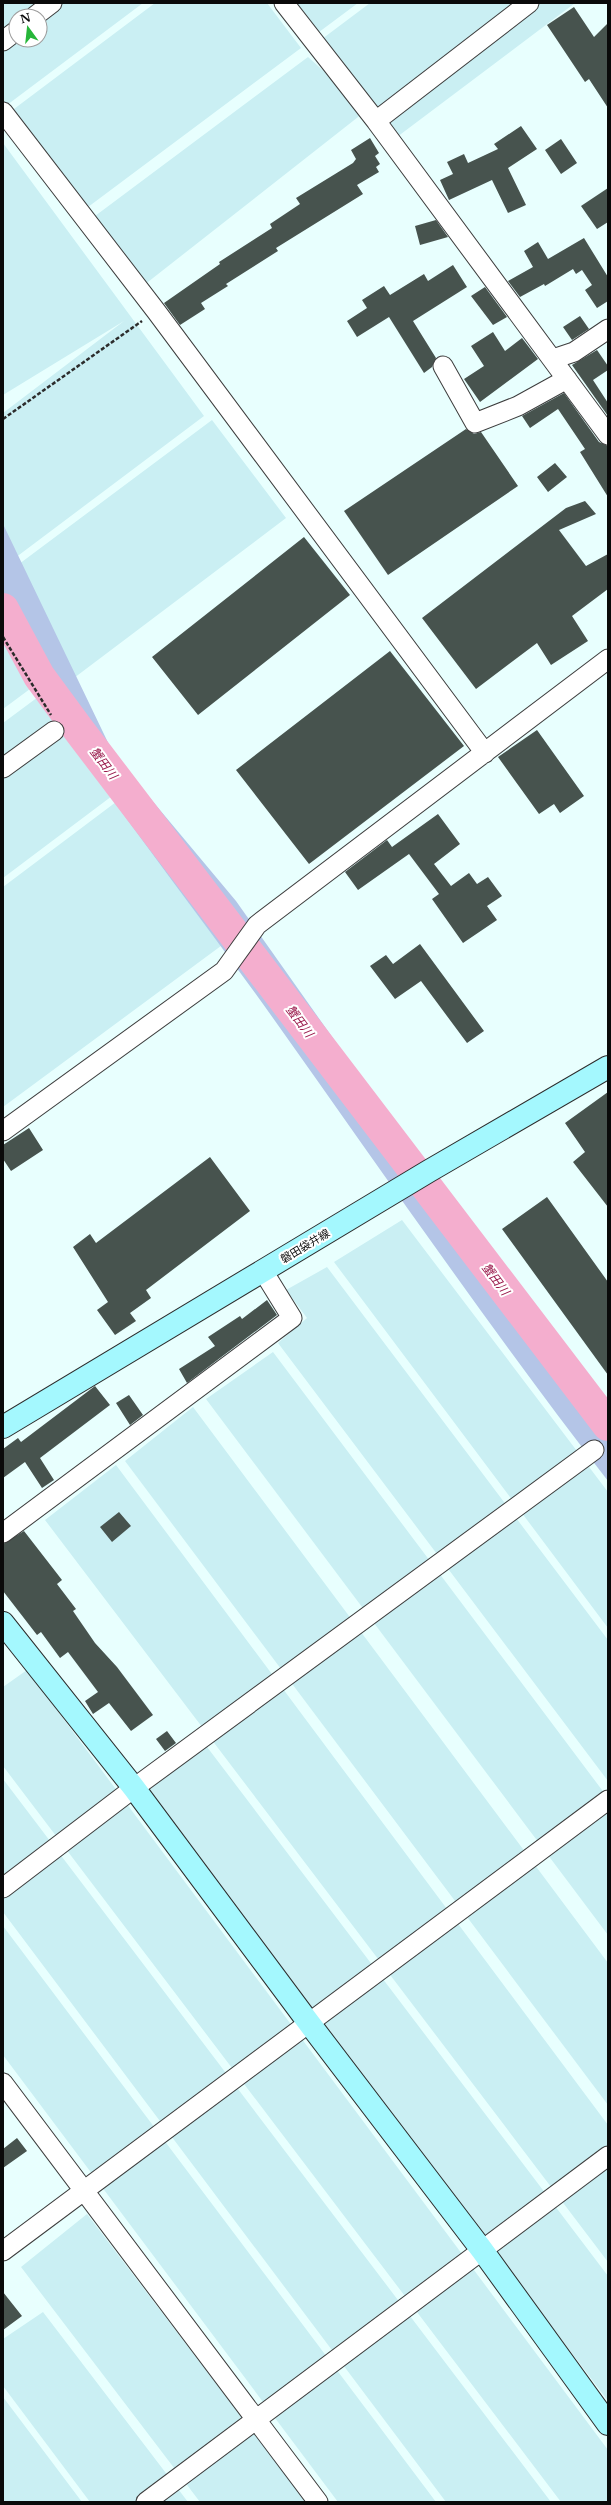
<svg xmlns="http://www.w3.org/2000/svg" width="611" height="2505" font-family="'Libre Baskerville','Noto Sans JP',serif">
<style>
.farmland{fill:#caeff3;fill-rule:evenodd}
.green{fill:#b4c5e7}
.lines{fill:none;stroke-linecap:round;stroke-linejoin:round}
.river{stroke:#f4aece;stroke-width:32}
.building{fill:#47534e}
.street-casing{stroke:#3d3d3d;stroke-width:21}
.secondary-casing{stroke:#2c2c2c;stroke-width:24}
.path{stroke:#2c2c2c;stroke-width:2.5;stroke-dasharray:4 2;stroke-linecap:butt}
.street{stroke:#fff;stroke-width:19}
.secondary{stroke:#a4f8fe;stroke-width:22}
.labels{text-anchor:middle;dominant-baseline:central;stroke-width:4;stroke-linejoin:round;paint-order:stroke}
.street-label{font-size:11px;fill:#0a0a0a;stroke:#fff}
.water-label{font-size:12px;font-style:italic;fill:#981749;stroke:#fff}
</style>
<rect width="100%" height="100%" fill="#e8fffe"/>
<!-- farmland -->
<path class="farmland" d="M 3,3 L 143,3 L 3,108 ZM 16,16 L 40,16 L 40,40 L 16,40 Z
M 155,3 L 267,3 L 301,48 L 80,213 L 6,115 Z
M 284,3 L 358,3 L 311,38 Z
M 370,3 L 575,3 L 393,140 L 318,42 Z
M 308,57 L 367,110 L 139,289 L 87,222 Z
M 3,143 L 204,416 L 3,567 L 3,413 L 124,321 L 3,395 Z
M 212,420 L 286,518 L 66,684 L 3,576 Z
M 3,641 L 34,686 L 3,709 Z
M 38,697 L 112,796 L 3,878 L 3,723 Z
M 120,799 L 229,940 L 3,1107 L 3,887 Z
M 402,1220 L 608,1492 L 608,1628 L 334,1262 Z
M 327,1267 L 608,1640 L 608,1781 L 278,1343 L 307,1318 L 286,1290 Z
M 273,1352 L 608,1798 L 608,1935 L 206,1399 Z
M 193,1407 L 608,1963 L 608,2105 L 125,1461 Z
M 116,1465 L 608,2125 L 608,2262 L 45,1520 Z
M 27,1670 L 608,2450 L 608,2502 L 561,2502 L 3,1766 L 3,1687 Z
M 198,1735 L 608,2276 L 608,2401 L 141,1783 Z
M 3,1779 L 551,2502 L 446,2502 L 3,1912 Z
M 3,1926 L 436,2502 L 338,2502 L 3,2055 Z
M 87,2214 L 306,2502 L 200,2502 L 21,2267 Z
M 43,2312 L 188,2502 L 90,2502 L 3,2386 L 3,2339 Z
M 3,2397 L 82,2502 L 3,2502 Z"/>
<!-- green -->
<path class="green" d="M 3,524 L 114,755 L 236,901 L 477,1242 L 608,1404 L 608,1481 C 488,1326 377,1164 263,1004 C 179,888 91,775 12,655 L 3,634 Z"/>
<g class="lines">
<!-- river -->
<path class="river" d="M 3,609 L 39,676 L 78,729 L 608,1425"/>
</g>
<!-- building -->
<path class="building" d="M 574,7 L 594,37 L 608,23 L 608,108 L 589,79 L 585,82 L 547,25 Z
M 521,126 L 537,149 L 508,168 L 526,205 L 508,213 L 492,180 L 449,200 L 440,180 L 453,174 L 447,162 L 464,154 L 468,163 L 498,149 L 494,144 Z
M 370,138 L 379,153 L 375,156 L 380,164 L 376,167 L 379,172 L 357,185 L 363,194 L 276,248 L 278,251 L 226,284 L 228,286 L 201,303 L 205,309 L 180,325 L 164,303 L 220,264 L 219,262 L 272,228 L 270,224 L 300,204 L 296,198 L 353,163 L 356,159 L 351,150 Z
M 561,139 L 577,163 L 561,174 L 545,150 Z
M 608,188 L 608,222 L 597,229 L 581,206 Z
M 436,220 L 448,237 L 420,245 L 415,226 Z
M 584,238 L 608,277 L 608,301 L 597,308 L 585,290 L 592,285 L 582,270 L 576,274 L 573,269 L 545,286 L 544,284 L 520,297 L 508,281 L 533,267 L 524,251 L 538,242 L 548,259 Z
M 453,265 L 467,287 L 413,321 L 436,358 L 432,367 L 424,373 L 389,317 L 357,337 L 347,321 L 367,308 L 362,300 L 384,286 L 390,295 L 424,274 L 428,281 Z
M 485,287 L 507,317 L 493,325 L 471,296 Z
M 580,316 L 589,329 L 572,340 L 563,327 Z
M 493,332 L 505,351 L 522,338 L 538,359 L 480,402 L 464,379 L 484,366 L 471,346 Z
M 597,350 L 608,366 L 608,370 L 593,380 L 608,403 L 608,416 L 572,365 Z
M 564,393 L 599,442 L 608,446 L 608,497 L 580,452 L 585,449 L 558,409 L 530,428 L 522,416 Z
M 466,429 L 474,434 L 481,432 L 518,486 L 388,575 L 344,511 Z
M 555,463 L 567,477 L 548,492 L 537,477 Z
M 585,501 L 596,514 L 559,530 L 586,566 L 608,554 L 608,589 L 572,616 L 588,641 L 551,665 L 537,643 L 476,689 L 422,618 L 566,508 Z
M 304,537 L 350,595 L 198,715 L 152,657 Z
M 390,651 L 464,746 L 309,864 L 236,770 Z
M 537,730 L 584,796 L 560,813 L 554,804 L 539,814 L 498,757 Z
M 438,814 L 460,844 L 434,864 L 451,886 L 469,873 L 477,884 L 488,877 L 502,896 L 487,906 L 497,920 L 463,943 L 432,899 L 439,894 L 409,854 L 358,890 L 345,872 L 387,840 L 392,847 Z
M 420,944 L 484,1031 L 467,1043 L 421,981 L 395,999 L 370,966 L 386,955 L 393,964 Z
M 608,1092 L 608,1207 L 573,1162 L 585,1152 L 565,1123 Z
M 29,1128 L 43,1150 L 11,1171 L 3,1159 L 3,1145 Z
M 210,1157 L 250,1211 L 146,1290 L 151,1298 L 130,1313 L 136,1321 L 115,1335 L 97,1310 L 108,1302 L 73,1247 L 90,1234 L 96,1243 Z
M 547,1197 L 608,1282 L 608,1375 L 502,1229 Z
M 267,1300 L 277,1315 L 187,1383 L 179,1369 L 215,1346 L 208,1337 L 240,1316 L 242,1319 Z
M 95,1386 L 110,1405 L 40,1458 L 54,1480 L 42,1488 L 25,1462 L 3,1478 L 3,1449 L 18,1438 L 21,1442 Z
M 129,1395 L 143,1415 L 130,1425 L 116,1403 Z
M 119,1512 L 131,1526 L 112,1542 L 100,1527 Z
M 24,1531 L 62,1580 L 57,1584 L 76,1609 L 73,1611 L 95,1643 L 117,1667 L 153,1715 L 131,1731 L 109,1703 L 93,1714 L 85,1701 L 98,1692 L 68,1652 L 60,1658 L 41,1632 L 37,1635 L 3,1591 L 3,1544 Z
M 167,1731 L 176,1743 L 165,1751 L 156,1739 Z
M 17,2138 L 27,2151 L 3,2168 L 3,2149 Z
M 3,2292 L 22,2316 L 3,2330 Z"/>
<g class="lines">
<!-- street casing -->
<g class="street-casing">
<path id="street" d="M 284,3 L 376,121 L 608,435
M 35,16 L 52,3
M 3,41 L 16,31
M 3,112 L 156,311 L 485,753
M 376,121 L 529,3
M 553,359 L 574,352 L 608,329
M 443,366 L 475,423 L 518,406 L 567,379
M 3,768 L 54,731
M 3,1131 L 224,971 L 257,925 L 608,659
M 3,1533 L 292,1318 L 263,1271
M 3,1888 L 134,1788 L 594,1450
M 3,2083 L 318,2502
M 3,2251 L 608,1800
M 146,2502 L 608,2156"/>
</g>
<!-- secondary casing -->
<g class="secondary-casing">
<path id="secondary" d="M 3,1427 L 429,1171 L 608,1067
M 3,1623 L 134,1788 L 309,2023 L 482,2250 L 608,2424"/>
</g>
<!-- path -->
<path class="path" d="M 3,419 L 142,321
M 3,637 L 51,715"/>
<!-- street -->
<use href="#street" class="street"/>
<!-- secondary -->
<use href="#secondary" class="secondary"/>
</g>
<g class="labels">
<!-- street labels -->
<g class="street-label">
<text transform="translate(305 1246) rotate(-31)">磐田袋井線</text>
</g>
<!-- water labels -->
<g class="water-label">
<text transform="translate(104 763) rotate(53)">蟹田川</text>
<text transform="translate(300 1021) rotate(53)">蟹田川</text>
<text transform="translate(496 1279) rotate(53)">蟹田川</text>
</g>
</g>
<!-- border -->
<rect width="611" height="2505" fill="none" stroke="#0a0a0a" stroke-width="8"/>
<!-- north arrow -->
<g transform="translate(28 28) rotate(345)"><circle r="19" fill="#ffffff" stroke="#9d9d9d"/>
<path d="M0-3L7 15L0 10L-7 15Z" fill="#26b639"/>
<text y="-6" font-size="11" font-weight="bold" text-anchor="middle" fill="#0a0a0a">N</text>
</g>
</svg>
